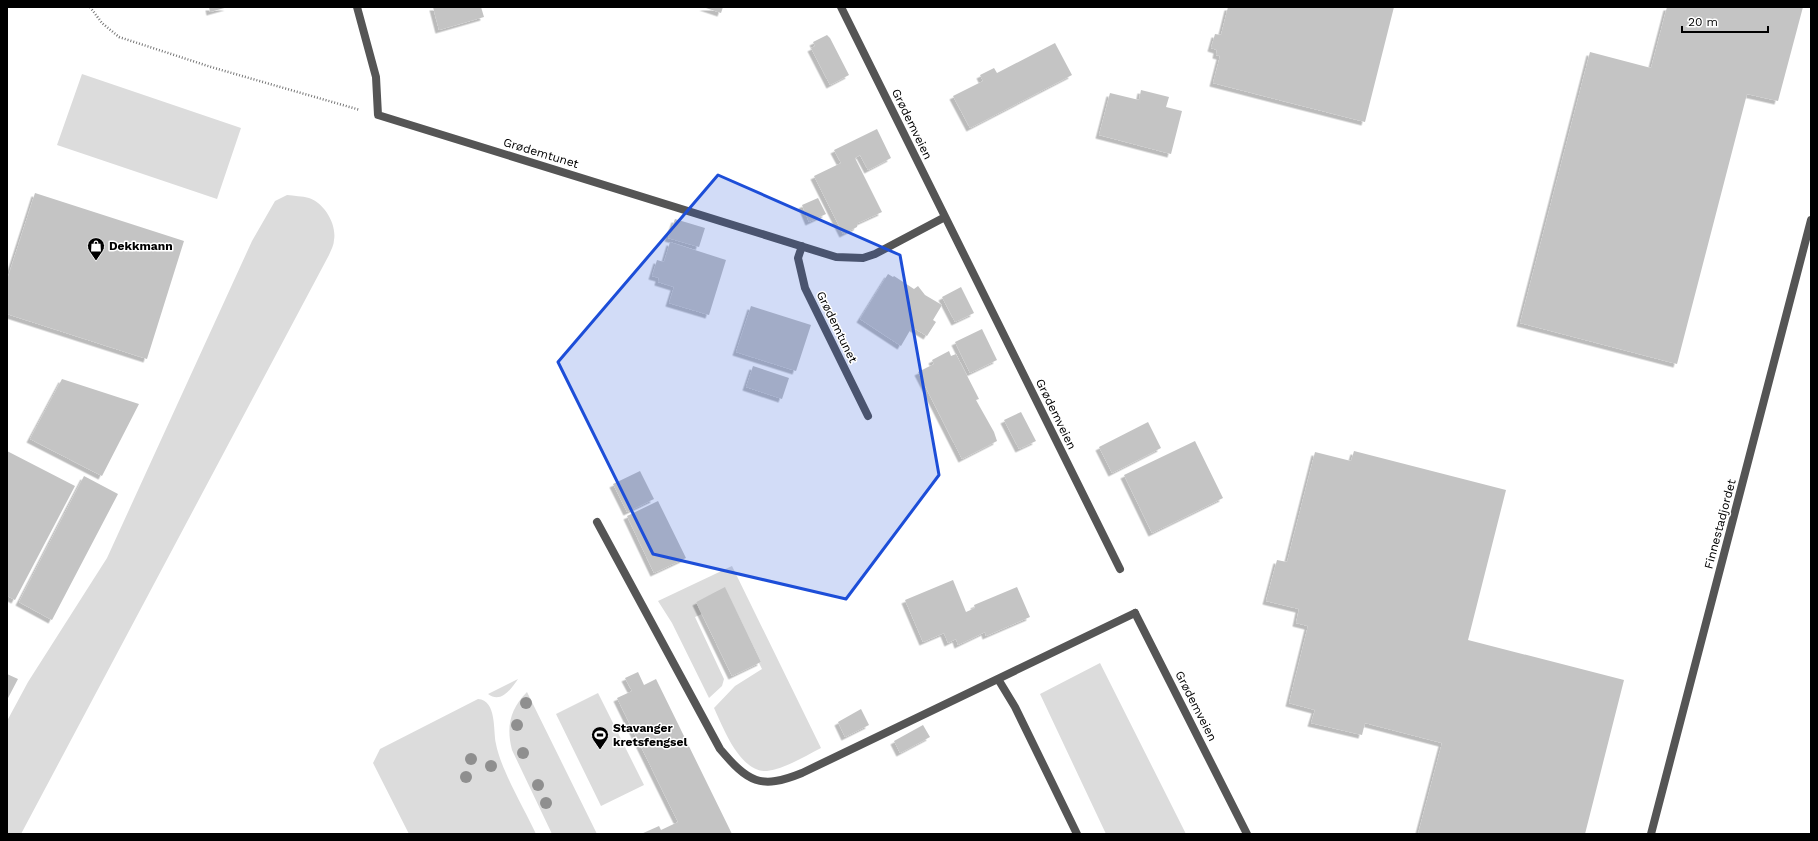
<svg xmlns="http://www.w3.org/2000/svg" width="1818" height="841" font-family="'Work Sans',sans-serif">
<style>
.green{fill:#dcdcdc}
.building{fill:#c4c4c4;filter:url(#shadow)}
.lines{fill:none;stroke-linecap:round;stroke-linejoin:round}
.path{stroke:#777;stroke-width:2.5;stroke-dasharray:1 2;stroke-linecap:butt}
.service{stroke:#555;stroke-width:8}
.minor{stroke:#555;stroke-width:8}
.tree{fill:#8f8f8f}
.marked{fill:#1d4ed8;fill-opacity:0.2;stroke:#1d4ed8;stroke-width:3;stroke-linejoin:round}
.labels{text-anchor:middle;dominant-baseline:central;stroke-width:3;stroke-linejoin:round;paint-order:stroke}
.street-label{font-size:12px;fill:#000;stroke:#fff}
.poi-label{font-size:12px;font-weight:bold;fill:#000;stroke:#fff;text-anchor:start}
</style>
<defs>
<filter id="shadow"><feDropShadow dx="-3.5" dy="3.5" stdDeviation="0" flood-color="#0004"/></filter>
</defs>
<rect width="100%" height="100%" fill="#fff"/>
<!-- green -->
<path class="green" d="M 82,74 L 241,128 L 217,199 L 57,145 Z
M 287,195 C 294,196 302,196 309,198 C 324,203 337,224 334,240 C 334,245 331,250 329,255 L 21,834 L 7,834 L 7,721 L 28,682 L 107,558 L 252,241 L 275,201 Z
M 732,566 L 821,748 C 805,756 785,769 767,771 C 740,773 723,727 714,708 L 735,686 L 762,669 L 759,663 L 761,662 L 725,588 L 696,602 L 702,614 L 695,617 L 724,679 L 722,686 L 709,698 L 672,623 L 658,601 Z
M 1100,663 L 1186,834 L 1106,834 L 1040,694 Z
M 518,679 C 511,689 501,704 488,694 Z
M 527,692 L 597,834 L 552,834 L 512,750 C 506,727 510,709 527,692 Z
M 598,693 L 644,785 L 601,806 L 556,714 Z
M 478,699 C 497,700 493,731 496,744 C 501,770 524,808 536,834 L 409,834 L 373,763 L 380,749 Z"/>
<!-- building -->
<path class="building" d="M 209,7 L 228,7 L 210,12 Z
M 433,7 L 481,7 L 484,17 L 439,30 Z
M 703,7 L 723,7 L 721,13 Z
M 1228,7 L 1394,7 L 1365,122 L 1213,83 L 1220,56 L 1216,55 L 1217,50 L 1211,48 L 1215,34 L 1221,35 Z
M 1667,7 L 1803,7 L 1778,101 L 1747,94 L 1677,364 L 1520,323 L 1590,52 L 1651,68 Z
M 827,35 L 830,38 L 849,75 L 830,85 L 811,48 L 815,46 L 813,42 Z
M 1055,43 L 1072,75 L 970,128 L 953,96 L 983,81 L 980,75 L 994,68 L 997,73 Z
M 1141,90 L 1169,97 L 1166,107 L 1182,111 L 1171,154 L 1099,135 L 1110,93 L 1139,100 Z
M 877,129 L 891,158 L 868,170 L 860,155 L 855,158 L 882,212 L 858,223 L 857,227 L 843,234 L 814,176 L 841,163 L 834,150 Z
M 35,193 L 184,241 L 147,359 L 7,314 L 7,280 Z
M 818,198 L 826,214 L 809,222 L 802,205 Z
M 675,219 L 705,228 L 699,247 L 668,238 Z
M 670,242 L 726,260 L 709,315 L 669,303 L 674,287 L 658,282 L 659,278 L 652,276 L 657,260 L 664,262 Z
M 888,274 L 893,277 L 894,276 L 914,289 L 918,286 L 925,295 L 942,305 L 933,320 L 936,322 L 927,336 L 912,327 L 901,346 L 860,319 Z
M 961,287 L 974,313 L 955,322 L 942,297 Z
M 751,306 L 811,325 L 796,371 L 736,352 Z
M 982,329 L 997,360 L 970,373 L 955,342 Z
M 949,351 L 951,356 L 956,354 L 979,399 L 976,400 L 994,432 L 997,441 L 962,459 L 918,372 L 934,364 L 932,360 Z
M 753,366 L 789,378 L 782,399 L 746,387 Z
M 62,379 L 139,404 L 102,476 L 30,439 Z
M 1021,412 L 1036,441 L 1019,449 L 1004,420 Z
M 1148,422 L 1161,448 L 1112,473 L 1099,447 Z
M 1195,441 L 1223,498 L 1152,533 L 1124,475 Z
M 7,451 L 75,486 L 15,600 L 7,596 Z
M 1354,451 L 1506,490 L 1468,640 L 1624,680 L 1585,834 L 1418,834 L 1442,743 L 1365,723 L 1362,735 L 1311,723 L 1315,710 L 1289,703 L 1308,626 L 1296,623 L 1299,609 L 1266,601 L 1277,560 L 1287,562 L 1315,452 L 1351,461 Z
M 640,471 L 654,499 L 627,512 L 613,484 Z
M 84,476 L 118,494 L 52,620 L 19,602 Z
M 658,501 L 686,558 L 654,573 L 627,516 Z
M 953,580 L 966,612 L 975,608 L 974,605 L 1017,587 L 1030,617 L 986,636 L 985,632 L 958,645 L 956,639 L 948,643 L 944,633 L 923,642 L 905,600 Z
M 725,587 L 761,662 L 732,676 L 696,602 Z
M 638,672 L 644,685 L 656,679 L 732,834 L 641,834 L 659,826 L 661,830 L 678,822 L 617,698 L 632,691 L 625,678 Z
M 7,674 L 18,679 L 7,700 Z
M 861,709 L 869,725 L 845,737 L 838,722 Z
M 923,725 L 930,737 L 900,753 L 894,741 Z"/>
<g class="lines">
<!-- path -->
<path class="path" d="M 90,7 L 102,23 L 119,37 L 211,67 L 360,110"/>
<!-- service -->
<path class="service" d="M 597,522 L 720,749 C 748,782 760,790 802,773 L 1135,613
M 998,679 L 1015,707 L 1077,834"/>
<!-- minor -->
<path class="minor" d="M 357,7 L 376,77 L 378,115 L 836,257 L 863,258 L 875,254 L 945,217
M 841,7 L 1120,569
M 802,246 L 798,258 L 805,288 L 868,416
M 1135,613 L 1247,834
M 1651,834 L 1811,220"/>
</g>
<!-- trees -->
<g class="tree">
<circle cx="526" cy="703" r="6"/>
<circle cx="517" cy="725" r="6"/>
<circle cx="523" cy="753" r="6"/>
<circle cx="471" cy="759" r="6"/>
<circle cx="491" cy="766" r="6"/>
<circle cx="466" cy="777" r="6"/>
<circle cx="538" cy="785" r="6"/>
<circle cx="546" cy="803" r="6"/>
</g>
<!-- marked area -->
<path class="marked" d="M 718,175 L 900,255 L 939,475 L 846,599 L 653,554 L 558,362 Z"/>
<!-- icons -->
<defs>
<g id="shop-pin" transform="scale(0.9)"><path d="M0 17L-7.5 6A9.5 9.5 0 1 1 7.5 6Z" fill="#000" stroke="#fff"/><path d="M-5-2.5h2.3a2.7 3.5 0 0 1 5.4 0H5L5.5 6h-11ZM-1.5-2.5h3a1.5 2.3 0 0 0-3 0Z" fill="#fff"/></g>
<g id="stadium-pin" transform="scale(0.9)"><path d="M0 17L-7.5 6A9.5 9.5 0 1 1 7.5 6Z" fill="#000" stroke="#fff"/><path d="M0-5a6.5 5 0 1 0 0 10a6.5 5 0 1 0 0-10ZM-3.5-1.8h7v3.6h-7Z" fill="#fff"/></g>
</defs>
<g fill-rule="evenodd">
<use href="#shop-pin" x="96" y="246"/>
<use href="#stadium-pin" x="600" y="735"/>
</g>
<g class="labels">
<!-- street labels -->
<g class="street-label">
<text transform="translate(912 124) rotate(64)">Grødemveien</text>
<text transform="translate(541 153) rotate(17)">Grødemtunet</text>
<text transform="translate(837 327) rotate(64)">Grødemtunet</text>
<text transform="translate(1056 414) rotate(64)">Grødemveien</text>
<text transform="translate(1720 524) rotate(-75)">Finnestadjordet</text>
<text transform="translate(1196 706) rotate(63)">Grødemveien</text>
</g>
<!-- poi labels -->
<g class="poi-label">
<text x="109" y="246">Dekkmann</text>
<text x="613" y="728">Stavanger<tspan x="613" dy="14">kretsfengsel</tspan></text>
</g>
</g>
<!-- border -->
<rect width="1818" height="841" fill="none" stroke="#000000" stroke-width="16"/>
<!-- scale -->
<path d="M1682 26v6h86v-6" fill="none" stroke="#000000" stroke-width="2"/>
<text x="1688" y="26" font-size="12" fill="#000000" stroke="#ffffff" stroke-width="3" paint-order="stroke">20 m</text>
</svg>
